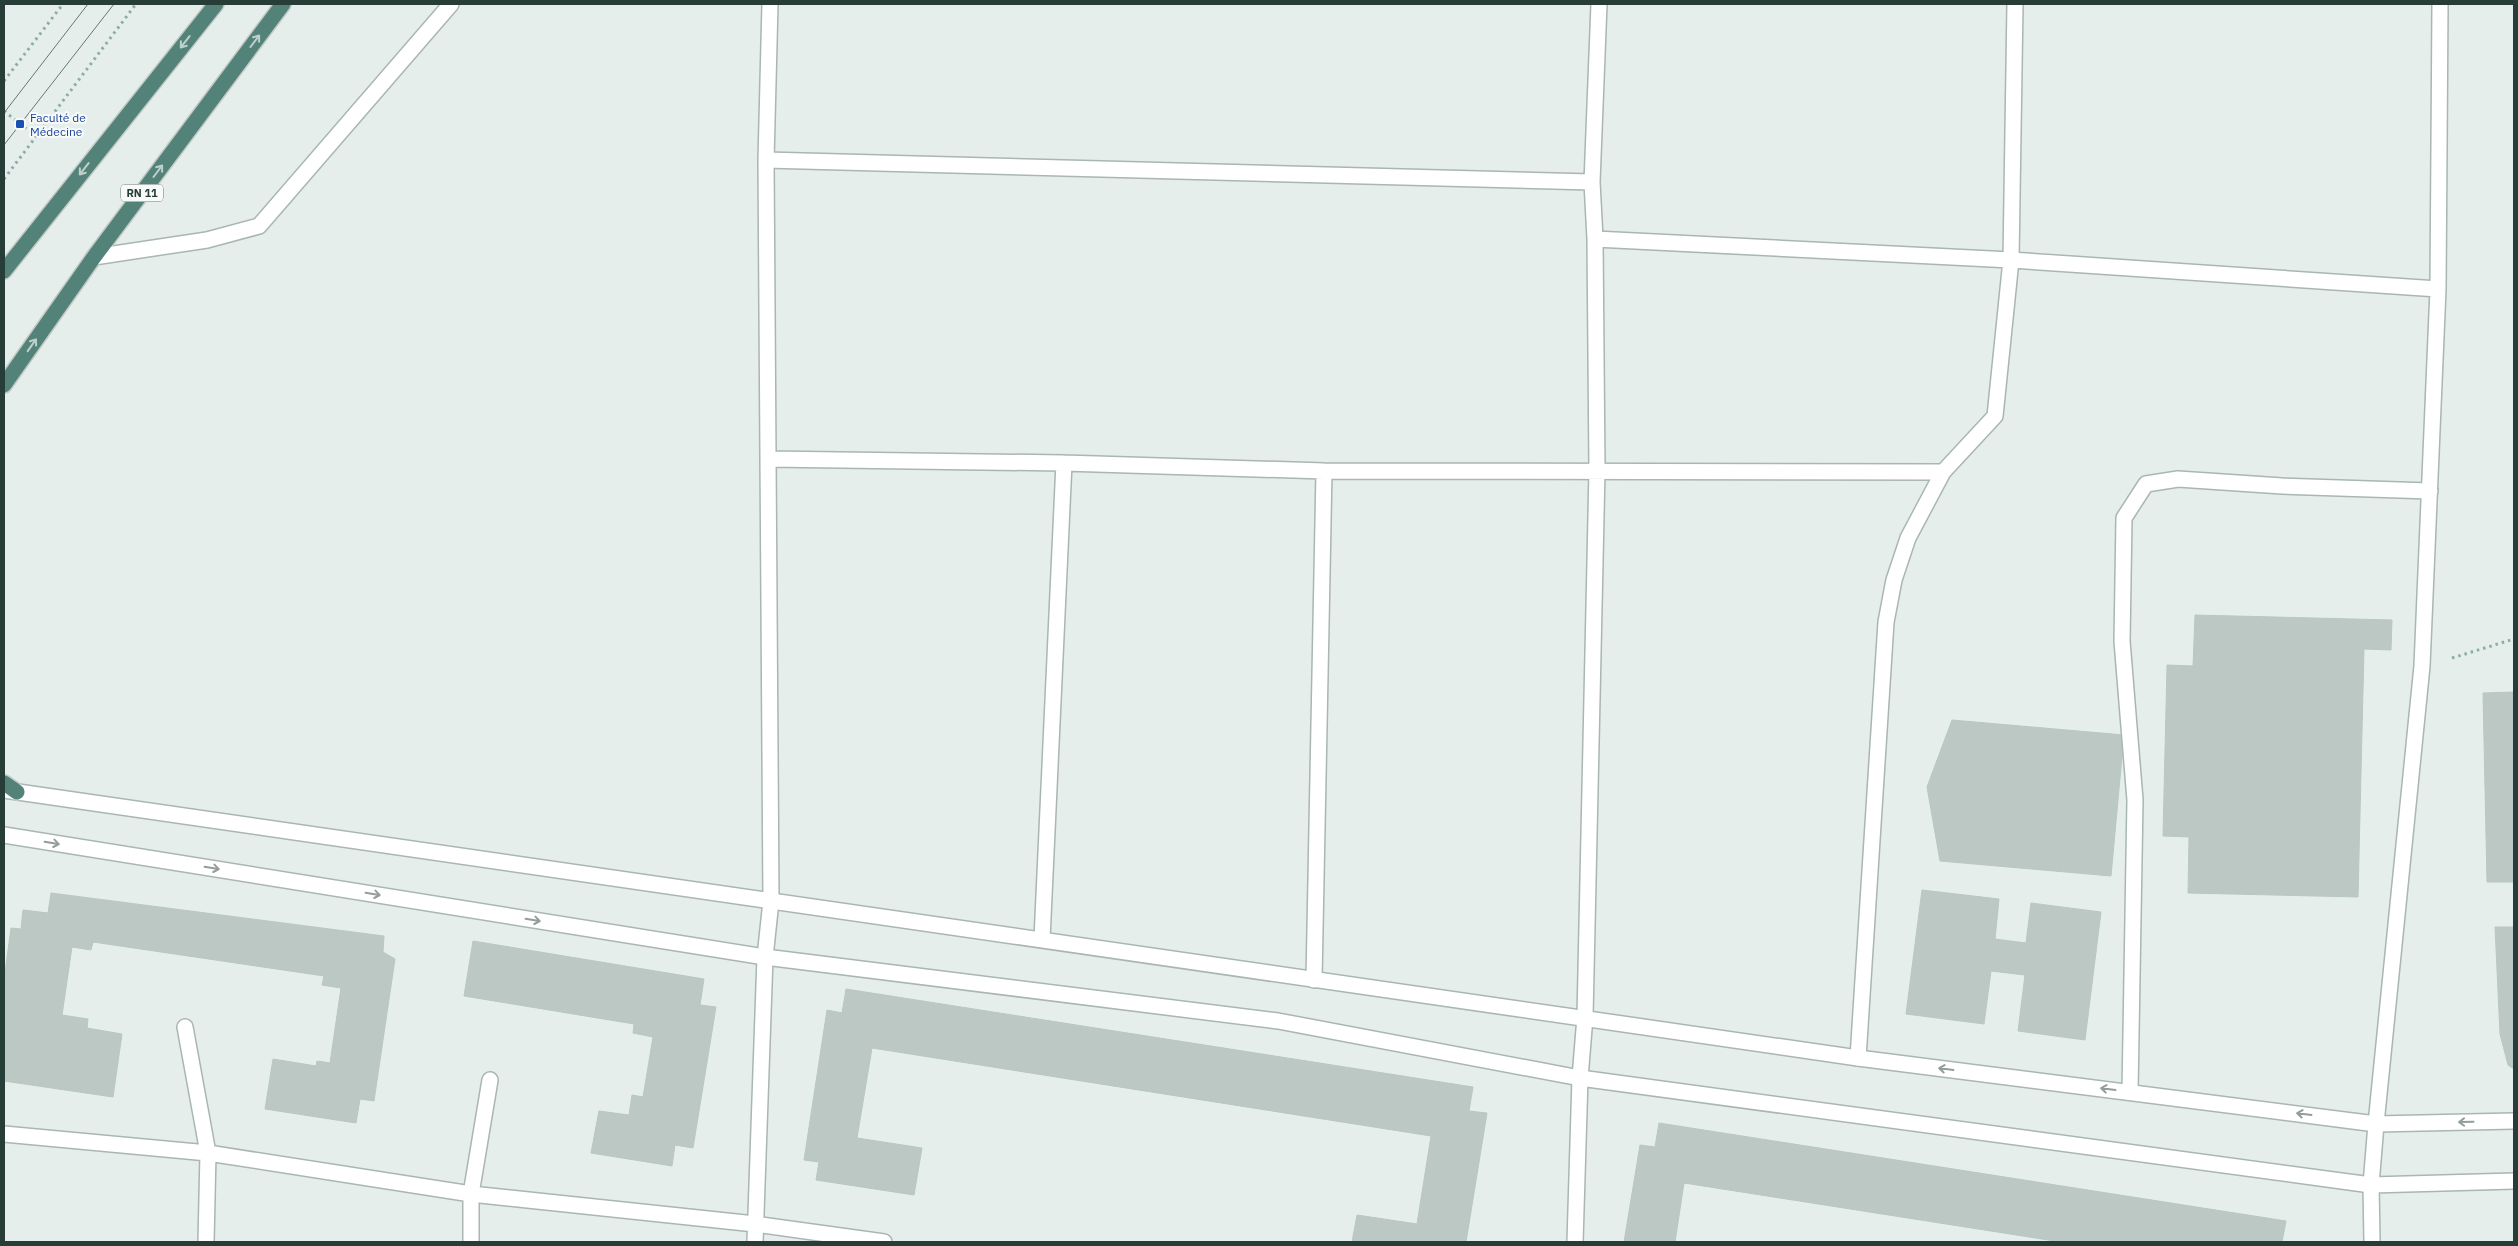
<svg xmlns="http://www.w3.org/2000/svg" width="2518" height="1246" font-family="'IBM Plex Sans',sans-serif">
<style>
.building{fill:#bcc8c4;stroke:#b9c7c1}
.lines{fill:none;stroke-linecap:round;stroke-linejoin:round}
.service-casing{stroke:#a9b6b2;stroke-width:18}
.minor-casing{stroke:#a9b6b2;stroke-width:18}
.tertiary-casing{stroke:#a9b6b2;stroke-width:18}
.trunk-casing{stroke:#c3c9c7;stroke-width:18}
.path{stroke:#8aaea3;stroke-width:3;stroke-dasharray:2.5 4;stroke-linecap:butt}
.service{stroke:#fff;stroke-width:15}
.minor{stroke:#fff;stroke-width:15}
.tertiary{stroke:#fff;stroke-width:15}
.trunk{stroke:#538378;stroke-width:15}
.tram{stroke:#627973;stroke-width:1}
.oneway{stroke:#bed0cc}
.oneway2{stroke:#939e9c}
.transit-dot{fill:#1a4fb4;stroke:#f7faf9;stroke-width:2}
.labels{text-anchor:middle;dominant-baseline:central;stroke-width:4;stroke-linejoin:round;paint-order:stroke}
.shield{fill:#f7faf9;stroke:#657672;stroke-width:1}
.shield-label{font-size:11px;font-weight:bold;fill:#273e38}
.transit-label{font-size:12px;fill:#164399;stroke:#f7faf9;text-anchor:start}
</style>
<rect width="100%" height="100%" fill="#e6eeeb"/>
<!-- building -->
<path class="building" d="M 2195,615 L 2392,620 L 2391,650 L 2364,649 L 2358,897 L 2188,893 L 2189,837 L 2163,836 L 2167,665 L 2193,666 Z
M 2514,692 L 2514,882 L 2487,882 L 2483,693 Z
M 1952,720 L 2124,735 L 2111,876 L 1940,861 L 1927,787 Z
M 1922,890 L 1999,899 L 1995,939 L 2026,943 L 2031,903 L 2101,912 L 2085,1040 L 2018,1031 L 2025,975 L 1991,971 L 1984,1024 L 1906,1014 Z
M 51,893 L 384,936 L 383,952 L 395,959 L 374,1101 L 360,1099 L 356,1123 L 265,1109 L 273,1059 L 316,1066 L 317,1061 L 330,1063 L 341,988 L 322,985 L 324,976 L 93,942 L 91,950 L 72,947 L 62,1015 L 88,1019 L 87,1028 L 122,1034 L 113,1097 L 4,1081 L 4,980 L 11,928 L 21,929 L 23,910 L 48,913 Z
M 2495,927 L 2514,927 L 2514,1069 L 2508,1065 L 2500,1034 Z
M 473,941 L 704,979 L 700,1005 L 716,1007 L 693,1148 L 675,1145 L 672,1166 L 591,1153 L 599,1111 L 629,1115 L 632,1095 L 643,1097 L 653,1037 L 633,1033 L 634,1024 L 464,996 Z
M 846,989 L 1473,1087 L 1469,1111 L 1487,1113 L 1466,1242 L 1352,1242 L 1357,1215 L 1417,1224 L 1431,1136 L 872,1048 L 857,1138 L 922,1148 L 914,1195 L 816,1180 L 819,1162 L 804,1160 L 827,1010 L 842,1013 Z
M 1659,1123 L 2286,1221 L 2282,1242 L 2061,1242 L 1684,1183 L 1675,1242 L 1624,1242 L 1640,1145 L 1655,1147 Z"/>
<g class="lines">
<!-- service casing -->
<g class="service-casing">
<path id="service" d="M 94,257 L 207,240 L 259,226 L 451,4
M 2130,1092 L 2135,800 L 2122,641 L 2124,518 L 2146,484 L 2178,479 L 2282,486 L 2430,491"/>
</g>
<!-- minor casing -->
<g class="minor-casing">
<path id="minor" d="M 766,160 L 1592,182
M 1595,239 L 2011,260 L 2438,289
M 769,459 L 1064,463 L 1324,471 L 1943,472
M 1042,939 L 1064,463
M 1314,980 L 1324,471
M 185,1027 L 208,1153 L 206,1242
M 1858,1058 L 1886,622 L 1894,580 L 1908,538 L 1943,472 L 1995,416 L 2011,260 L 2015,4
M 4,1134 L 208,1153 L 471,1194 L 755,1224 L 884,1242
M 471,1242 L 471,1194 L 490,1080
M 755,1242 L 765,957 L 771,901 L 766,160 L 770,4
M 1575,1242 L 1580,1078 L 1585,1017 L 1597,470 L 1595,239 L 1592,182 L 1599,4
M 2372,1242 L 2371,1185 L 2376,1124 L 2422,666 L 2438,289 L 2440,4"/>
</g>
<!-- tertiary casing -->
<g class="tertiary-casing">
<path id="tertiary" d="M 4,790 L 1858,1058 L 2376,1124 L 2514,1121
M 4,835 L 765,957 L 1278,1021 L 1580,1078 L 2371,1185 L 2514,1181"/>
</g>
<!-- trunk casing -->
<g class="trunk-casing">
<path id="trunk" d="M 4,271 L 216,4
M 4,385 L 94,257 L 283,4
M 4,783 L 17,792"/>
</g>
<!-- path -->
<path class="path" d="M 4,81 L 63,4
M 4,111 L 37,137
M 4,179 L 136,4
M 2452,658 L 2514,639"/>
<!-- service -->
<use href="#service" class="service"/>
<!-- minor -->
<use href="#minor" class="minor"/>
<!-- tertiary -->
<use href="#tertiary" class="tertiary"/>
<!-- trunk -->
<use href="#trunk" class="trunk"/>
<!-- tram -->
<path class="tram" d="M 4,113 L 88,4
M 4,145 L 114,4"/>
</g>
<!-- one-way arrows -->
<defs><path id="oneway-shaft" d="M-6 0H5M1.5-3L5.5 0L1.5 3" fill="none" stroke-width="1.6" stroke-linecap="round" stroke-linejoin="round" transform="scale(1.25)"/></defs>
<g class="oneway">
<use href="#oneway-shaft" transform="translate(255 41) rotate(-53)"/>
<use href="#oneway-shaft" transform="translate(185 42) rotate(128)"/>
<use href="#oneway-shaft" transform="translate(84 169) rotate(128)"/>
<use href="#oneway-shaft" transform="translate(158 171) rotate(-53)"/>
<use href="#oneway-shaft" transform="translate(32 345) rotate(-55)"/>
</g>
<g class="oneway2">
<use href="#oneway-shaft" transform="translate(52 843) rotate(9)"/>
<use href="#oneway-shaft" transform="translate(212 868) rotate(9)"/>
<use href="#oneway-shaft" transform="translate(373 894) rotate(9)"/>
<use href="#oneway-shaft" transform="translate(533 920) rotate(9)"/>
<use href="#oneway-shaft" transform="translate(1946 1069) rotate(-173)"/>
<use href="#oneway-shaft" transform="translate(2108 1089) rotate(-173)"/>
<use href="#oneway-shaft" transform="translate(2304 1114) rotate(-173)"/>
<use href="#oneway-shaft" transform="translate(2466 1122) rotate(179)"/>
</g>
<!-- markers -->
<rect class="transit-dot" x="15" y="119" width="10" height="10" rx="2.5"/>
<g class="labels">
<!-- shield labels -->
<rect class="shield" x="121" y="184.5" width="42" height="17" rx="4"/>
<g class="shield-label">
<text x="142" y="193">RN 11</text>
</g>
<!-- transit labels -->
<g class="transit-label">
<text x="30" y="117">Faculté de<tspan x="30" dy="14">Médecine</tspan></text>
</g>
</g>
<!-- border -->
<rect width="2518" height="1246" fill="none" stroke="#273e38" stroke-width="10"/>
</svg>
